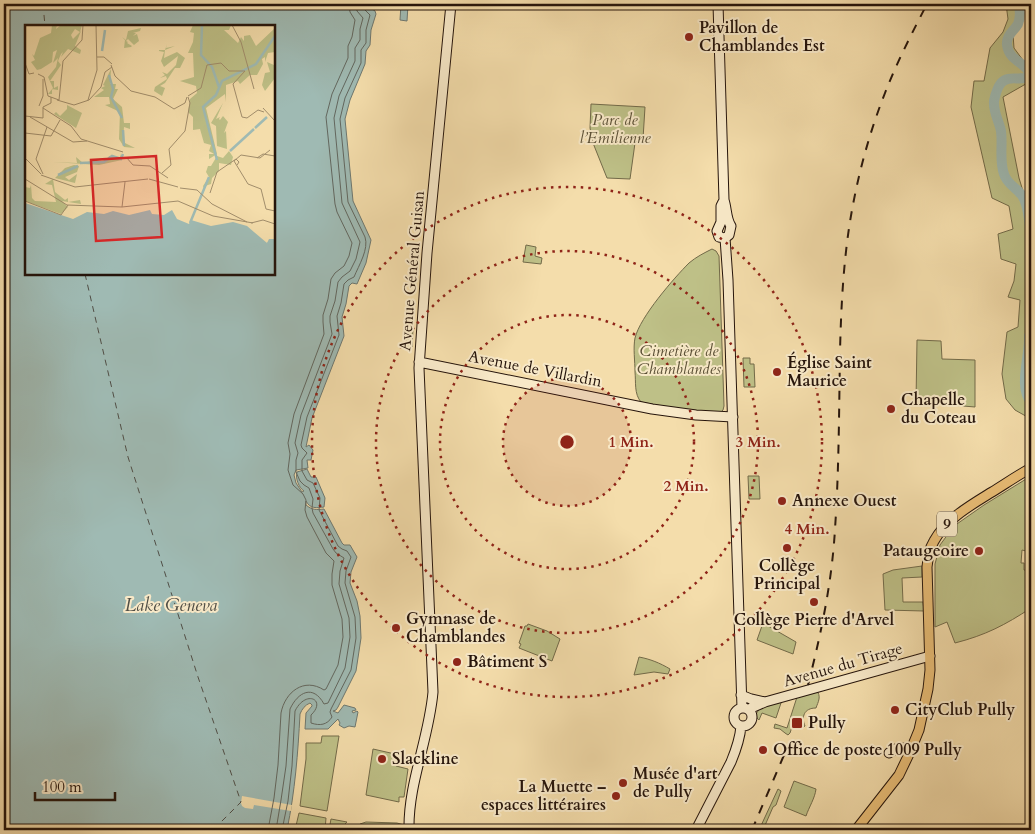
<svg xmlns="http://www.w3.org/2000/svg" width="1035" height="834" font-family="Cardo,serif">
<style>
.green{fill:#bec087;stroke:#726a49}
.water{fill:#9fbab3;stroke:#6e7870;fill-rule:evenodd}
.pier{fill:#f4ddab}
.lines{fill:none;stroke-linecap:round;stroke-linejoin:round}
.shore{stroke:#62675f;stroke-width:1}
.river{stroke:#9fbab3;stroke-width:10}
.ferry{stroke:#504e46;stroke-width:1;stroke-dasharray:6 5;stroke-linecap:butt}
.secondary-casing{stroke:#25140b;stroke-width:11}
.primary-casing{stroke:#25140b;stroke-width:11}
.secondary{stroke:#f8e9c8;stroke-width:9}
.primary{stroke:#eabe76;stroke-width:9}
.rail{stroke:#25140b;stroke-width:2;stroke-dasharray:9 9;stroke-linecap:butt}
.ring{fill:none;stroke:#8f2418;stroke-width:2.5;stroke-dasharray:2.5 5}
.poi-dot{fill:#8f2418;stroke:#f8e9c8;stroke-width:2}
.labels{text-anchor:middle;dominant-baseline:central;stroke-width:4;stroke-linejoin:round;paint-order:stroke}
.shield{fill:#f8e9c8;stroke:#645444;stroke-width:1}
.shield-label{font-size:15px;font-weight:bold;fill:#25140b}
.poi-label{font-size:16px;font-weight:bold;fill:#25140b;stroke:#f8e9c8;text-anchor:start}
.park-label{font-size:16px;font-style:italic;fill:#5b5036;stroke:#f8e9c8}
.street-label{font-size:16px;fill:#25140b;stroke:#f8e9c8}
.water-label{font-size:18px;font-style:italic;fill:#504e46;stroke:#f8e9c8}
.inset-river{fill:none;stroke:#9fbab3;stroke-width:2.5}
.inset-road{fill:none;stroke:#a18d6b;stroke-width:1}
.view{fill:#d62828;fill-opacity:0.15;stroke:#d62828;stroke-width:2.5}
.inset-edge{fill:none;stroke:#25140b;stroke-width:2.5}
.centre{fill:#8f2418;stroke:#f8e9c8;stroke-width:2.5}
.ring-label{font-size:15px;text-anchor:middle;font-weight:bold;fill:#8f2418;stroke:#f8e9c8;stroke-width:4;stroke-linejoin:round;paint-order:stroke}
</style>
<rect width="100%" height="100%" fill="#f4ddab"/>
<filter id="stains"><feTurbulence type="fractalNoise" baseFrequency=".004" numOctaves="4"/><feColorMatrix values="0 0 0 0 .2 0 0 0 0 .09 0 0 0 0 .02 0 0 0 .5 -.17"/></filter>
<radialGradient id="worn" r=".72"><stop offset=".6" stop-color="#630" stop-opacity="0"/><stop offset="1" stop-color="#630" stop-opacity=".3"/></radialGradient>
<!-- green -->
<path class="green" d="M 1006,4 L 1016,4 L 1018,15 L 1013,34 L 1014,48 L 1031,71 L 1031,81 L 1003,97 L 1019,178 L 1031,217 L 1031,419 L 1015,410 L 1006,399 L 1002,374 L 1007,332 L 1018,327 L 1020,300 L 1008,297 L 1014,281 L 1016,264 L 1001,259 L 998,234 L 1013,229 L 1009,206 L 992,198 L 971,107 L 974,81 L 984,81 L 990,48 L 1003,32 L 1008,19 Z
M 591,104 L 645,107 L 643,139 L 641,142 L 635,143 L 630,179 L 607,178 L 593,143 L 590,128 Z
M 526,245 L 536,247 L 535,256 L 542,258 L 541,264 L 523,262 Z
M 712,249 L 716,251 L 719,256 L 724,406 L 723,410 L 720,413 L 683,410 L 641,402 C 634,394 636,382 635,372 C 635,361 633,348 635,338 C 640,317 674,278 689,263 C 696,257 704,253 712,249 Z
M 406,329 L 413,329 L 412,347 L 405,347 Z
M 917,340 L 941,341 L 942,359 L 975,360 L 975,407 L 916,402 Z
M 743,358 L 750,358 L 750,364 L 754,364 L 755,387 L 744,387 Z
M 748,476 L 759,476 L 760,499 L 749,499 Z
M 1031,476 L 1031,531 L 1028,532 L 1026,551 L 1022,550 L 1021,563 L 1024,563 L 1024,570 L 1031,571 L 1031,608 C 1005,625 986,635 955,643 L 947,622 L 935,627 L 935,564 L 940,545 L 954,526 L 984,505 Z
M 922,566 L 922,577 L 902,578 L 903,602 L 923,602 L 924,611 L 885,610 L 883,574 L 893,570 Z
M 763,623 L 796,642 L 793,654 L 757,640 Z
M 528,624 L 547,631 L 560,639 L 552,661 L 519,648 L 521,644 L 519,643 L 525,626 L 527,626 Z
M 639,657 C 650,659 660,663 670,669 L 668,674 L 654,672 L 634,675 Z
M 816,690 C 822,696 818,702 816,708 C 804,708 801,717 805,726 L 802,728 L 798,725 L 794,724 L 792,727 L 790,733 L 788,735 L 785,733 L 780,729 L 774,728 L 775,724 L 787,728 L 797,697 Z
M 777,702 L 781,703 L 776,718 L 762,713 L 759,720 L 757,718 L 756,714 L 760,708 Z
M 322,736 L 339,736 L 327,811 L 300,806 L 306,759 L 306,743 L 321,743 Z
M 373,749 L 395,754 L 393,760 L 396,766 L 408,769 L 404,797 L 399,797 L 399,802 L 366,795 Z
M 794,781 L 816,789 C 815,798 809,807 806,816 L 784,807 Z
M 778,789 L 781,791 L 776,805 L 773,807 L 763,830 L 759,830 Z
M 299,813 L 326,818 L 325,830 L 295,830 Z
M 331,819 L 347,822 L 339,830 L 329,830 Z
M 366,822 L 397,823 L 404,825 L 404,830 L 357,830 L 360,824 Z"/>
<!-- water -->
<path class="water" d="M 4,4 L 365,4 L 375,11 L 376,14 L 371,30 L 370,45 L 366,51 L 365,64 L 350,100 L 345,119 L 353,201 L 371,240 L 366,263 L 357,284 L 352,283 L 349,286 L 346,304 L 342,317 L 344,336 L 312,418 L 306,447 L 309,445 L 313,450 L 311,460 L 307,460 L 308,468 L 296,470 L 294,475 L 296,483 L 302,492 L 304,491 C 299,488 295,478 297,472 L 307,469 L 311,477 L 316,477 L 325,498 L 324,507 C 317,508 310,509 306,501 L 306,505 C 312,510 316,510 324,509 L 342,543 L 344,545 L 350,545 L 357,557 L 351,572 L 350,583 L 357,601 L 360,616 L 361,638 L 356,671 L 338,707 L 336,710 L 333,711 L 338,713 L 344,705 L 355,708 L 356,710 L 352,711 L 353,713 L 357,711 L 358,712 L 355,727 L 349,726 L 344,728 L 339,725 L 340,723 L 338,719 L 328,729 L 305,729 L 306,713 L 312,706 L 312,705 L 310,703 C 305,705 302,709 300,714 C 298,753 295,791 287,830 L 4,830 ZM 26,26 L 274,26 L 274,274 L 26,274 Z
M 401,4 L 408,5 L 407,21 L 400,20 Z"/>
<!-- pier -->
<path class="pier" d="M 242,796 L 292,805 L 291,811 L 254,805 L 253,809 L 245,808 L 242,806 L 241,803 Z"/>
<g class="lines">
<!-- shore -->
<path class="shore" d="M 268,830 L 274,798 L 278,765 L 281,713 C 285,692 304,677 324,690 L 326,689 L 338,665 L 343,637 L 342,619 L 332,585 L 332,574 L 334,561 L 326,553 L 307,517 L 305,510 L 306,500 L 303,494 L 293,485 L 288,470 L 290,454 L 288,443 L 294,414 L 324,334 L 323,322 L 323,315 L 328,299 L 331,279 L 335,273 L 344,266 L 349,256 L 352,243 L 337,212 L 335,204 L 326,117 L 332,94 L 348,58 L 348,46 L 352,37 L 355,20 L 350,12 L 349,4
M 276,830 L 281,800 L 286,766 L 290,709 C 298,692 313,684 324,704 L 328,703 L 345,668 L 350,637 L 349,618 L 339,584 L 340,571 L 344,558 L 336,553 L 333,549 L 313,513 L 312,508 L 313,499 L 309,488 L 304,485 L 300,481 L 296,472 L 296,460 L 298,453 L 295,443 L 301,415 L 332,334 L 330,322 L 330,316 L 335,301 L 338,282 L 342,277 L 350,271 L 356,259 L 360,242 L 342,203 L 334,118 L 339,96 L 355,61 L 355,48 L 360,40 L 360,29 L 363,18 L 357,11 L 356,4
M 282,830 L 288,801 L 292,766 L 295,711 C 306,689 327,700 311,715 L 311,723 C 320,726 327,725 332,717 L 330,712 L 331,709 L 351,670 L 356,638 L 355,617 L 345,583 L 346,571 L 351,557 L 347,551 L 342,549 L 338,546 L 319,510 L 320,498 L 313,483 L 307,480 L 302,471 L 302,460 L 307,453 L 302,448 L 301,445 L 307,417 L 339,335 L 337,316 L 341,303 L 344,284 L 348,280 L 354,277 C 359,265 369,249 365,237 L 348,202 L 340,119 L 345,98 L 361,63 L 361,50 L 366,43 L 366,30 L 370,15 L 363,8 L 362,4"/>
<!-- river -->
<path class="river" d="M 1019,4 C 1020,10 1021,17 1018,24 C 1014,31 1006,35 1007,45 C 1009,62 1029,63 1030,76 C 1021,82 1009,74 1001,83 C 997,88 995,96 994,101 C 993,112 999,121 1001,131 C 1003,145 999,160 1004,174 C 1007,185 1018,188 1023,197 C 1029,207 1030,228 1031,239
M 1031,333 L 1029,336 C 1030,356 1018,387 1031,402"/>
<!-- ferry -->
<path class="ferry" d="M 43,4 L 45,26
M 85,274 L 128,457 L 198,677 L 241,802 L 213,830"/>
<!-- secondary casing -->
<g class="secondary-casing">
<path id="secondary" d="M 718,4 L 724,200 C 727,209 726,219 731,226 L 729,235 L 725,238
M 723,202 L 721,206 L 721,222 L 717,231 L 719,237 L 725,238
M 725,238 L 728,280 L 742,708
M 419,362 L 652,409 L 696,415 L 733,417
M 741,695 L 751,699 L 765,702
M734 717a9 9 0 1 1 18 0a9 9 0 1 1-18 0Z
M 749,710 L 751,708 L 765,702 L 930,656
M 889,753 C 896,747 903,748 912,748
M 409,830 C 408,783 429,739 433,692 L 419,368 L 427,253 L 451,4
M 696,830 L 731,762 C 736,750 740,739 741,726"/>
</g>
<!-- primary casing -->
<g class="primary-casing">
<path id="primary" d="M 856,830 L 899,775 L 910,752 L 919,730 L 928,689 L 930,670 L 927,567 C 928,558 929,549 934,541 C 946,519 971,505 992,492 C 1005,484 1018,475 1031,468"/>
</g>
<!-- secondary -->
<use href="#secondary" class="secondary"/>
<!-- primary -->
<use href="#primary" class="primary"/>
<!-- rail -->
<path class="rail" d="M 808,685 C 821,634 832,582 835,529 C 839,470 839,411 840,352 C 841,310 843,269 849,228 C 856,182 868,136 885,93 C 897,62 912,33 927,4
M 752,830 L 787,748"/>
</g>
<!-- distance rings -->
<circle cx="567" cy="442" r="64" fill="#8f2418" fill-opacity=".12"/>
<g class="ring">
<circle cx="567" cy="442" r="64"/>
<circle cx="567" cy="442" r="127"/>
<circle cx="567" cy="442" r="191"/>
<circle cx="567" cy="442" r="255"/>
</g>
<!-- markers -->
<g class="poi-dot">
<circle cx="689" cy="37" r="5"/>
<circle cx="777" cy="372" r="5"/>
<circle cx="891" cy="409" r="5"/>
<circle cx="782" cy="501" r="5"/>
<circle cx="787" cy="548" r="5"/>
<circle cx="979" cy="551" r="5"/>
<circle cx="814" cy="602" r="5"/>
<circle cx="396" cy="628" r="5"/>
<circle cx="457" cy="662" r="5"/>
<circle cx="895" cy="710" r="5"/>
<rect x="791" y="717" width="12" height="12" rx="2.5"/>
<circle cx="763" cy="750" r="5"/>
<circle cx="382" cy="759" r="5"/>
<circle cx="623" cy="783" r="5"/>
<circle cx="616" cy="796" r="5"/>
</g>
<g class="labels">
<!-- shield labels -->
<rect class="shield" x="937" y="511.5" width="20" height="25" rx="4"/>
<g class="shield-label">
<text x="947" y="524">9</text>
</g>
<!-- poi labels -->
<g class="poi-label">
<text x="699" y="28">Pavillon de<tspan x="699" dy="18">Chamblandes Est</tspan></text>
<text x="787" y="363">Église Saint<tspan x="787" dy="18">Maurice</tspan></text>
<text x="901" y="400">Chapelle<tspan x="901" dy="18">du Coteau</tspan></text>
<text x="792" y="501">Annexe Ouest</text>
<text x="969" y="551" text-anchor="end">Pataugeoire</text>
<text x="787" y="566" text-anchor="middle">Collège<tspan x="787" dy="18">Principal</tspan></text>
<text x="406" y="619">Gymnase de<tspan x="406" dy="18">Chamblandes</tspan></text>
<text x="814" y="620" text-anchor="middle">Collège Pierre d'Arvel</text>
<text x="467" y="662">Bâtiment S</text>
<text x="905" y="710">CityClub Pully</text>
<text x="808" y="723">Pully</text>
<text x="773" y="750">Office de poste 1009 Pully</text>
<text x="392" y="759">Slackline</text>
<text x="633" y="774">Musée d'art<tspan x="633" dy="18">de Pully</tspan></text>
<text x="606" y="787" text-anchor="end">La Muette –<tspan x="606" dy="18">espaces littéraires</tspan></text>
</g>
<!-- park labels -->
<g class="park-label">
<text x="615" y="120">Parc de<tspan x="615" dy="18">l’Emilienne</tspan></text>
<text x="679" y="351">Cimetière de<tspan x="679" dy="18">Chamblandes</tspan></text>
</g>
<!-- street labels -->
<g class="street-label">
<text transform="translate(412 271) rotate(-85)">Avenue Général Guisan</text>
<text transform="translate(535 369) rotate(11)">Avenue de Villardin</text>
<text transform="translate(843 665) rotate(-16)">Avenue du Tirage</text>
</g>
<!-- water labels -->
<g class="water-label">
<text x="171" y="605">Lake Geneva</text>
</g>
</g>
<!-- overview -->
<g transform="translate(25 25)">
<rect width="250" height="250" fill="#f4ddab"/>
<path d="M 27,0 L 32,0 L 31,4 L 36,0 L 57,0 L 55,7 L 50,4 L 46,10 L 48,14 L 56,6 L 50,21 L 56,25 L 55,29 L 43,24 L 36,32 L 38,27 L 36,29 L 33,36 L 36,40 L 25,56 L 29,56 L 29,63 L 33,61 L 33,65 L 27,64 L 27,69 L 23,69 L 28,63 L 23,52 L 31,42 L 33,33 L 28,38 L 32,25 L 28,27 L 27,37 L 16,44 L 12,45 L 6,37 L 10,35 L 7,29 L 9,31 L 15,13 L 26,8 ZM 168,0 L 206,0 L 204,5 L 199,5 L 213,18 L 216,12 L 219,16 L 219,11 L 225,10 L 231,21 L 250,3 L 250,27 L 243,28 L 240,37 L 240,32 L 237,34 L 238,39 L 232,50 L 225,50 L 215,59 L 213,56 L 201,60 L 201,77 L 200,69 L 181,83 L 192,129 L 184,134 L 184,129 L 189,129 L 184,126 L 186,120 L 179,118 L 175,104 L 168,105 L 168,92 L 163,87 L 165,74 L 172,68 L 171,61 L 155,56 L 169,52 L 168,28 L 163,28 L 168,17 L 169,8 L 165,7 ZM 116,3 L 115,6 L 108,8 L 111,8 L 108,11 L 112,9 L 114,16 L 109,20 L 103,14 L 101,16 L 103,17 L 102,18 L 107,21 L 106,22 L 99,23 L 100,15 L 97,12 L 101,15 L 103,6 ZM 142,19 L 141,23 L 150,21 L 140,25 L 139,33 L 152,27 L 160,33 L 155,43 L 150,43 L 140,58 L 135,61 L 140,63 L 137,71 L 129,66 L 130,62 L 142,54 L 141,51 L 135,53 L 140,50 L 137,47 L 142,49 L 151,40 L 153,31 L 139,42 L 136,36 L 139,27 L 134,26 L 134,25 L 140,25 ZM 250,36 L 250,53 L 240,66 L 237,60 L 240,48 L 245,47 L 242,37 L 249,40 ZM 86,44 L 85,59 L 91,59 L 90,64 L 93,64 L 88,74 L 97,82 L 99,98 L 105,98 L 105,104 L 99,102 L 98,117 L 110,123 L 99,122 L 94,114 L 95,87 L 80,80 L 85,79 L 84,72 L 69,72 L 79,65 L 76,63 L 80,61 L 78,60 ZM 198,78 L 191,94 L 195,92 L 194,94 L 195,95 L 198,91 L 203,97 L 199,108 L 201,106 L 202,124 L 192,121 L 191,101 L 186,98 ZM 42,80 L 57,88 L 51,103 L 29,89 L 31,87 L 35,91 L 42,84 ZM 204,126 L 208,132 L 206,140 L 194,138 L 194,146 L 187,153 L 186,159 L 180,161 L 180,166 L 178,161 L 184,152 L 181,147 L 183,141 L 186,141 L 192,131 L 198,133 ZM 96,129 L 97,135 L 74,140 L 28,137 L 52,138 L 51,132 L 58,138 L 72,135 L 74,137 L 83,134 L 84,131 L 95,132 ZM 49,140 L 54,141 L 52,147 L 40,152 L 44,155 L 52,149 L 50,158 L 30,153 L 40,143 ZM 28,154 L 30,167 L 40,175 L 43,173 L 43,177 L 55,175 L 56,179 L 37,176 L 43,182 L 36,189 L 0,176 L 0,162 L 5,163 L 6,160 L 7,173 L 10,176 L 31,177 L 27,160 L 20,159 Z" fill="#bec087"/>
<path d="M 0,178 L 48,194 L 62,187 L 79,189 L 88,186 L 104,190 L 125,185 L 127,189 L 139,190 L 147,185 L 152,194 L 164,199 L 166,195 L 186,201 L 208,197 L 222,201 L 242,218 L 244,214 L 250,214 L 250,250 L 0,250 Z" fill="#9fbab3"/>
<path class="inset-river" d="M 177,0 L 176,30 L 187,42 L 194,62M 77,26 L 80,5M 84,50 L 88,64 L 86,72 L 97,93M 230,103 L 242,92M 98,105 L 99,121M 205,126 L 229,104M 192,135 L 178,82 L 191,70 L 197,56 L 231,39 L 250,11M 55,138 L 79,137 L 87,131 L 96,134 L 98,129M 33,150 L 53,141M 165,198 L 184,152M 0,210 L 40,215 L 72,213 L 133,193 L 153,209 L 193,224 L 222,225 L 242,219 L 250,240M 0,217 L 111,250M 0,219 L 99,250"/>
<path class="inset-road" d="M 207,0 L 216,17 L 229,64M 72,32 L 79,32 L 87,39M 0,38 L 4,49 L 9,48M 86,40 L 90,51 L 106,66 L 130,72 L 149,84 L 160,78 L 162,72M 13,49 L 19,52 L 23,71 L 34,75 L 38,36 L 57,15 L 58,0M 163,71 L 176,63 L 182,40 L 196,38 L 204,46 L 220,46 L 208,59 L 217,92 L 222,93 L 233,85 L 239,87M 32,75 L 49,80 L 64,75 L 76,62 L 80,47 L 87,42M 63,75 L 72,45 L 71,0M 14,81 L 18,71 L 18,54M 18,83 L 46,101 L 56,114 L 98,127M 238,83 L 250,96M 0,91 L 18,93 L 18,82 L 26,78 L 26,72M 5,92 L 48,117 L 62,116M 0,108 L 26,111 L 35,95M 245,125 L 235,133 L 216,130 L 209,136 L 223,159 L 236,164 L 241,184 L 250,186M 101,132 L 108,140 L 125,141 L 143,153M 0,133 L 16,149M 232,133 L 238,129 L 250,131M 137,148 L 146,140 L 144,124 L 160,106 L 165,78 L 163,72M 18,149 L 11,134 L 22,102M 16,150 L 50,162 L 86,158M 0,154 L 42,180 L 97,182 L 153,176 L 188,191 L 228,198M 124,154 L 153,162M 86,158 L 123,154M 155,163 L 172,165 L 187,179 L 222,197M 185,168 L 192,147 L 211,134 L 214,137 L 212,140M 0,176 L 36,190 L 43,180M 97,182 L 100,157M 226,198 L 238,195 L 250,199"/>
<path class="view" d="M 131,131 L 137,212 L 71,216 L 66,135 Z"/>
<rect width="250" height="250" class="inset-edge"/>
</g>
<circle cx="567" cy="442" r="8" class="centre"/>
<g class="ring-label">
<text x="631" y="447">1 Min.</text>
<text x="758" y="447">3 Min.</text>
<text x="686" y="491">2 Min.</text>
<text x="807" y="534">4 Min.</text>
</g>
<!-- margin -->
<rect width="1035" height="834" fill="none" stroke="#f4ddab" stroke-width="20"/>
<rect x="5" y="5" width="1025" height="824" fill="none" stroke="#25140b" stroke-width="2.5"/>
<rect x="10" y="10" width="1015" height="814" fill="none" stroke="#25140b"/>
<!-- scale -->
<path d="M35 792v8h80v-8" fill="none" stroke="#25140b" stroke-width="2.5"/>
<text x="42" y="792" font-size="15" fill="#25140b" stroke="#f8e9c8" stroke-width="4" paint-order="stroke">100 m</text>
<rect width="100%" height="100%" filter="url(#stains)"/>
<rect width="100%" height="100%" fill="url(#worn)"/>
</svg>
